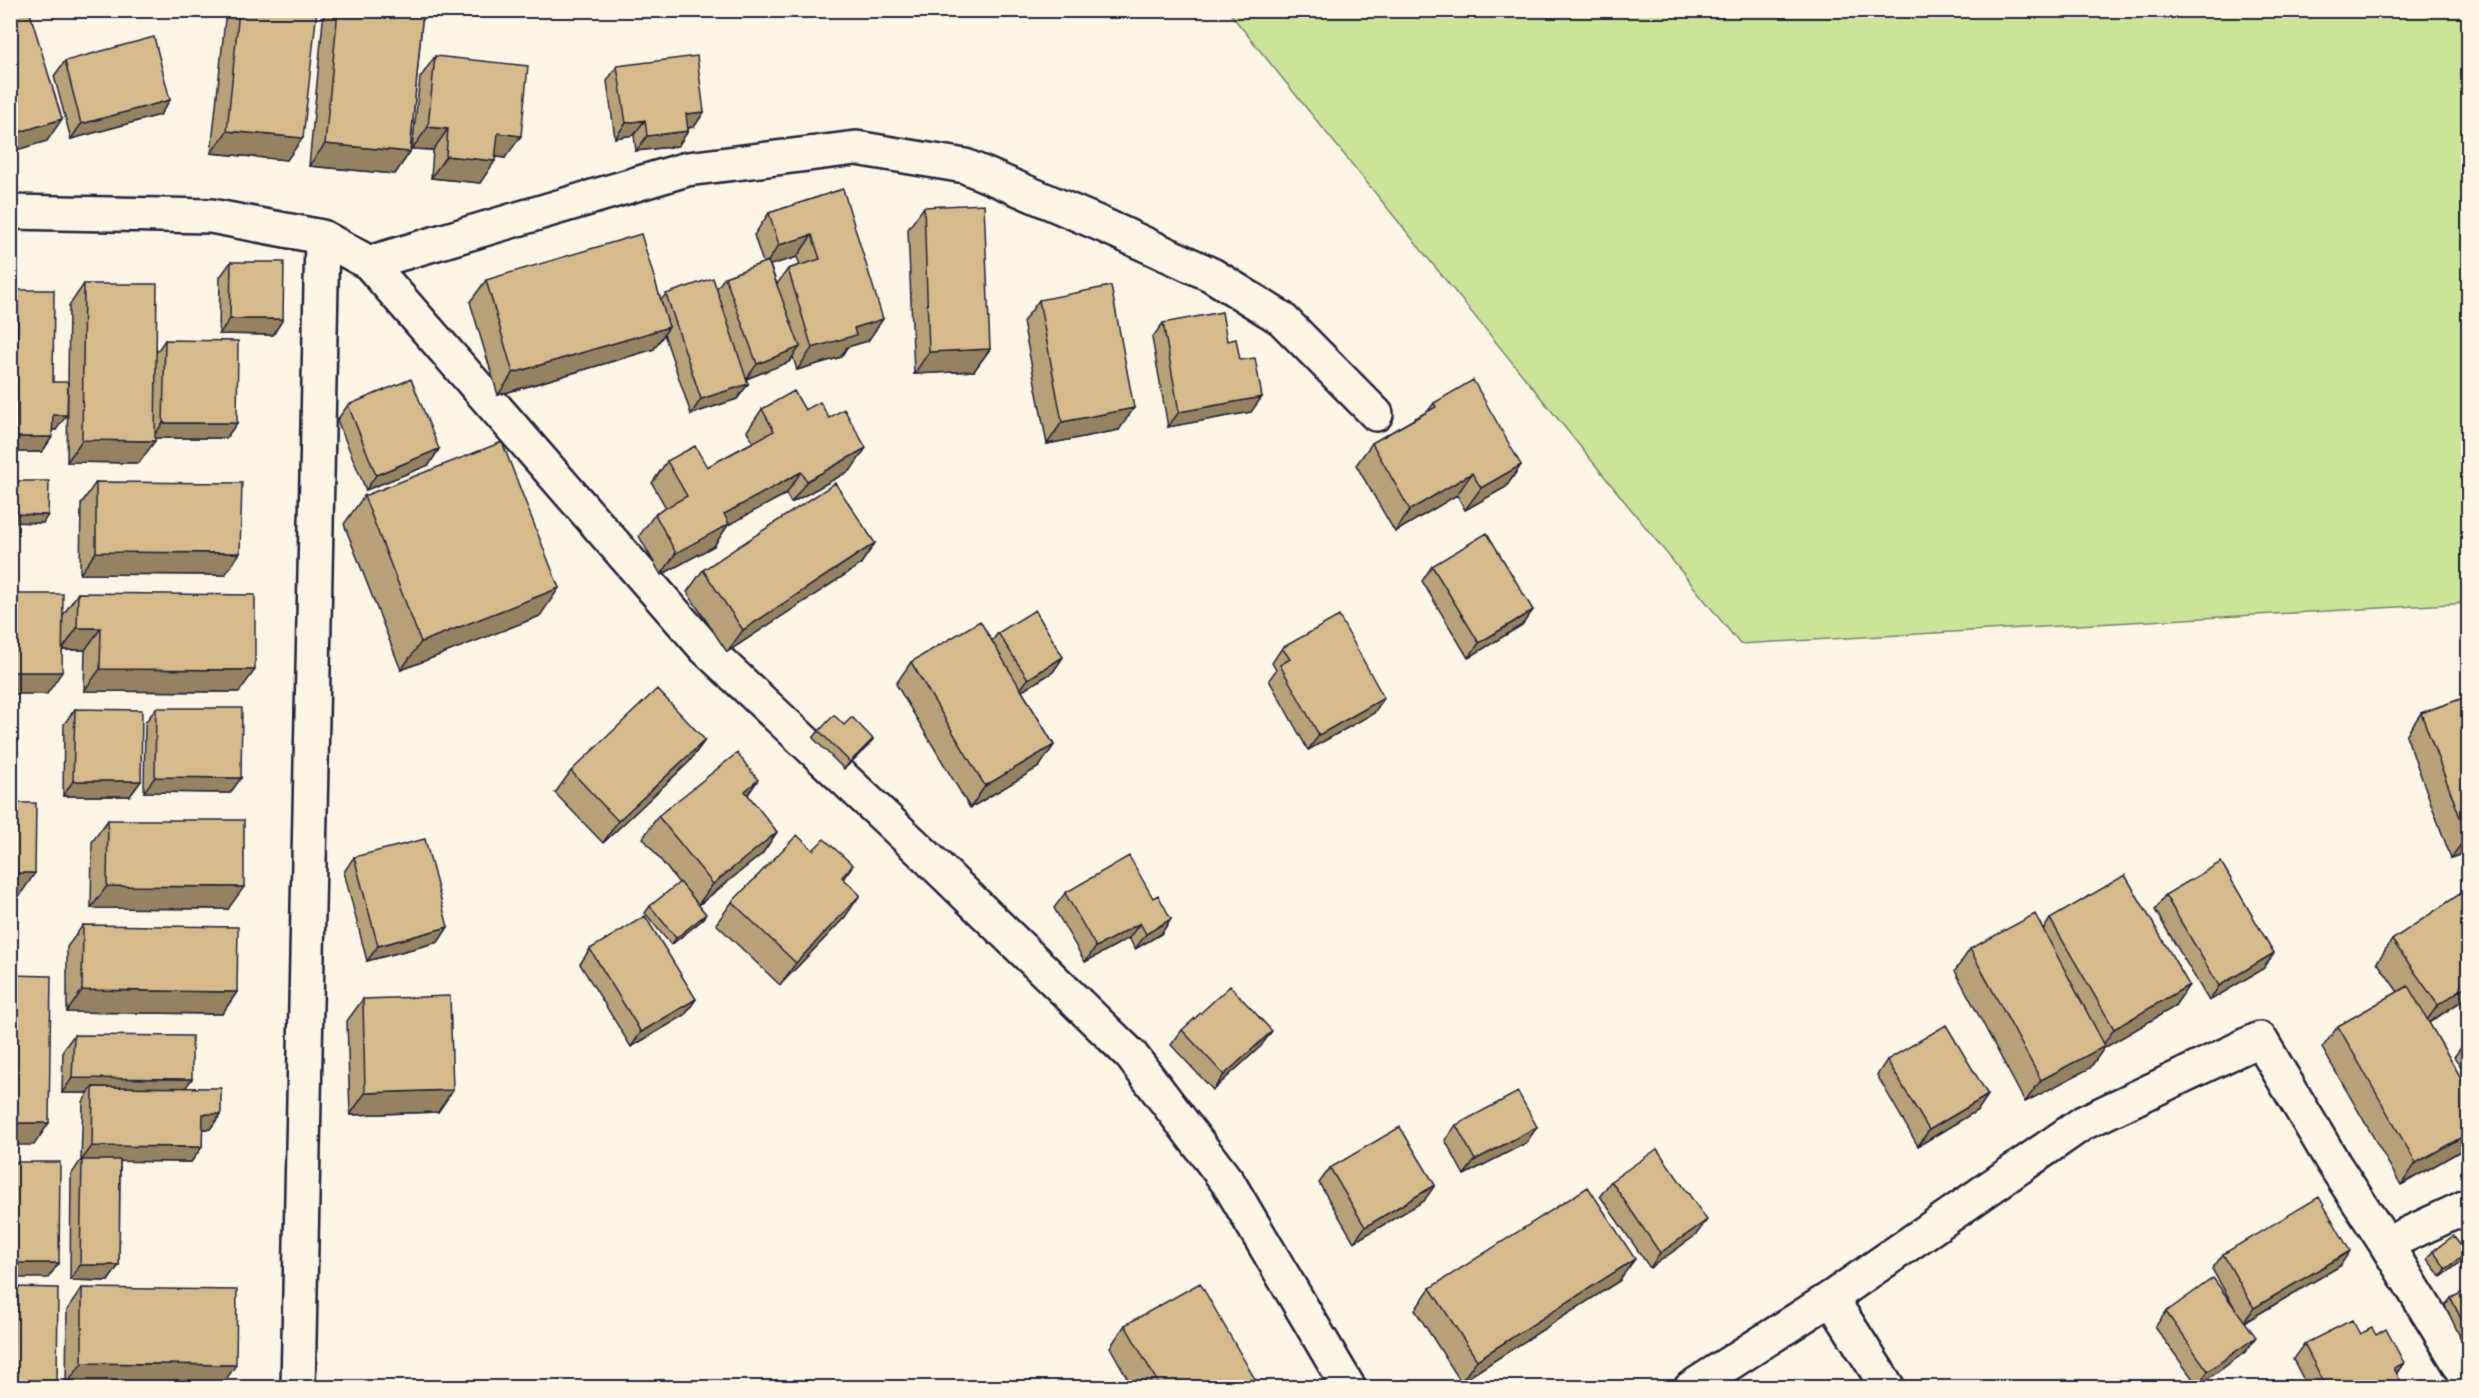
<svg xmlns="http://www.w3.org/2000/svg" width="2479" height="1398" font-family="Pangolin,sans-serif">
<style>
.green{fill:#cbe49a;stroke:#76836a;stroke-width:1.5}
.lines{fill:none;stroke-linecap:round;stroke-linejoin:round}
.minor-casing{stroke:#22223b;stroke-width:38}
.minor{stroke:#fcf5e5;stroke-width:33}
.wall{fill:#b8a078;stroke:#22223b;stroke-width:1.5;fill-rule:evenodd}
.shaded-wall{fill:#968261;stroke:#22223b;stroke-width:1.5}
.building{fill:#d6ba8b;stroke:#22223b;stroke-width:1.5}
</style>
<rect width="100%" height="100%" fill="#fcf5e5"/>
<filter id="ink" filterUnits="userSpaceOnUse"><feTurbulence type="fractalNoise" baseFrequency=".0167" numOctaves="2"/><feDisplacementMap in="SourceGraphic" scale="12" xChannelSelector="R" yChannelSelector="G"/><feConvolveMatrix kernelMatrix="1 2 1 2 8 2 1 2 1" color-interpolation-filters="sRGB"/></filter>
<g filter="url(#ink)">
<!-- green -->
<path class="green" d="M 1228,11 L 2468,11 L 2468,603 L 1740,644 Z"/>
<g class="lines">
<!-- minor casing -->
<g class="minor-casing">
<path id="minor" d="M 10,212 L 211,216 L 322,237 L 369,263 L 705,648 L 923,853 L 1131,1055 L 1229,1184 L 1349,1388
M 369,263 L 687,169 L 856,148 L 965,166 L 1103,225 L 1212,275 L 1281,318 L 1376,414
M 2386,1244 L 2468,1378
M 1831,1298 L 1888,1388
M 298,1388 L 322,237
M 1691,1388 L 1831,1298 L 2083,1123 L 2260,1039 L 2334,1164 L 2386,1244 L 2468,1206"/>
</g>
<!-- minor -->
<use href="#minor" class="minor"/>
</g>
<!-- wall -->
<path class="wall" d="M 226,10 L 317,10 L 287,160 L 211,153 Z
M 324,10 L 423,10 L 410,152 L 395,174 L 309,166 Z
M 435,56 L 505,158 L 496,157 L 480,183 L 431,178 L 433,150 L 412,149 L 420,78 Z
M 65,61 L 160,115 L 71,139 L 54,76 Z
M 617,66 L 704,112 L 694,127 L 688,128 L 688,131 L 678,146 L 636,151 L 634,135 L 615,138 L 607,81 Z
M 843,189 L 868,341 L 847,347 L 841,357 L 797,370 L 793,357 L 789,362 L 746,379 L 748,384 L 737,399 L 691,414 L 664,334 L 654,349 L 498,395 L 470,302 L 486,280 L 661,300 L 666,294 L 717,288 L 725,277 L 763,263 L 754,235 L 769,213 ZM 797,257 L 800,265 L 788,269 L 777,284 L 770,265 Z
M 924,207 L 990,349 L 974,371 L 914,374 L 908,229 Z
M 231,262 L 283,319 L 273,335 L 219,334 L 220,277 Z
M 84,284 L 156,353 L 165,340 L 237,423 L 226,438 L 155,438 L 139,463 L 67,462 L 69,306 Z
M 18,290 L 53,382 L 56,430 L 52,430 L 52,437 L 42,452 L 10,452 L 10,301 Z
M 1039,300 L 1119,430 L 1047,444 L 1023,322 Z
M 1163,323 L 1227,341 L 1240,360 L 1251,412 L 1168,427 L 1152,338 Z
M 1434,403 L 1521,465 L 1506,487 L 1465,510 L 1457,495 L 1395,532 L 1356,465 L 1372,443 L 1428,411 Z
M 348,405 L 439,449 L 429,465 L 366,490 L 337,420 Z
M 762,409 L 805,410 L 851,470 L 791,503 L 786,494 L 728,525 L 714,546 L 661,575 L 639,536 L 655,514 L 666,508 L 652,483 L 667,461 L 707,467 L 753,442 L 747,431 Z
M 13,481 L 43,523 L 10,522 L 10,485 Z
M 96,482 L 225,575 L 80,574 L 81,504 Z
M 364,496 L 540,616 L 401,670 L 344,524 Z
M 875,543 L 860,565 L 727,652 L 687,592 L 703,570 Z
M 1432,566 L 1533,610 L 1522,625 L 1468,658 L 1422,581 Z
M 78,593 L 239,692 L 84,691 L 85,650 L 63,650 L 47,694 L 63,615 Z
M 998,633 L 1063,657 L 1053,672 L 1022,691 L 1054,745 L 1039,767 L 970,808 L 896,684 L 911,662 L 992,641 Z
M 1282,648 L 1384,698 L 1374,713 L 1308,750 L 1269,680 L 1276,670 L 1272,663 Z
M 2469,696 L 2469,852 L 2451,858 L 2406,735 L 2421,713 Z
M 156,708 L 241,778 L 230,793 L 144,792 L 145,723 Z
M 75,709 L 141,781 L 130,796 L 63,796 L 64,724 Z
M 844,725 L 873,739 L 868,746 L 844,769 L 813,738 L 819,731 Z
M 705,740 L 689,762 L 603,843 L 555,793 L 571,771 Z
M 747,795 L 777,832 L 762,854 L 699,905 L 701,921 L 671,945 L 645,913 L 650,906 L 679,883 L 643,838 L 658,816 Z
M 108,820 L 228,909 L 91,908 L 92,842 Z
M 813,850 L 853,865 L 843,879 L 845,917 L 780,985 L 716,924 L 732,902 Z
M 354,857 L 448,927 L 438,942 L 367,961 L 344,872 Z
M 2469,888 L 2469,996 L 2429,1023 L 2469,1092 L 2469,1146 L 2401,1185 L 2322,1048 L 2338,1026 L 2398,992 L 2377,962 L 2392,940 Z
M 1065,893 L 1171,919 L 1161,934 L 1135,949 L 1129,938 L 1085,962 L 1054,908 Z
M 2165,895 L 2274,953 L 2264,968 L 2209,1001 L 2155,910 Z
M 2050,919 L 2189,985 L 2174,1007 L 2104,1048 L 2090,1068 L 2025,1102 L 1955,971 L 1970,949 L 2043,930 Z
M 83,925 L 237,992 L 222,1014 L 67,1012 L 67,947 Z
M 590,949 L 696,999 L 685,1015 L 631,1047 L 580,964 Z
M 363,999 L 453,1090 L 438,1112 L 350,1115 L 347,1021 Z
M 1182,1030 L 1261,1046 L 1213,1090 L 1171,1045 Z
M 74,1035 L 186,1088 L 221,1114 L 210,1129 L 202,1129 L 202,1147 L 191,1162 L 120,1161 L 119,1265 L 108,1281 L 70,1280 L 71,1175 L 81,1160 L 83,1102 L 88,1093 L 62,1093 L 63,1050 Z
M 2469,1037 L 2469,1077 L 2454,1057 Z
M 1887,1060 L 1988,1095 L 1978,1110 L 1918,1146 L 1877,1075 Z
M 1456,1125 L 1537,1127 L 1526,1143 L 1464,1175 L 1445,1140 Z
M 1330,1168 L 1424,1201 L 1354,1242 L 1319,1183 Z
M 1611,1181 L 1696,1235 L 1650,1268 L 1600,1196 Z
M 2433,1251 L 2467,1253 L 2462,1261 L 2441,1277 L 2427,1259 Z
M 2223,1254 L 2340,1266 L 2245,1322 L 2245,1352 L 2198,1386 L 2155,1327 L 2166,1312 L 2236,1310 L 2212,1269 Z
M 1619,1281 L 1461,1382 L 1415,1310 L 1430,1288 Z
M 15,1287 L 54,1388 L 10,1388 L 10,1293 Z
M 82,1288 L 221,1387 L 66,1385 L 67,1310 Z
M 2451,1298 L 2469,1335 L 2461,1339 L 2445,1305 Z
M 1125,1325 L 1260,1388 L 1133,1388 L 1110,1347 Z
M 2360,1334 L 2376,1335 L 2404,1363 L 2396,1374 L 2398,1388 L 2308,1388 L 2293,1359 L 2304,1344 Z"/>
<!-- shaded-wall -->
<path class="shaded-wall" d="M 170,100 L 160,115 L 71,139 L 81,124 Z
M 704,112 L 694,127 L 675,129 L 686,114 Z
M 62,119 L 47,141 L 10,152 L 10,135 Z
M 645,120 L 634,135 L 615,138 L 626,123 Z
M 428,127 L 448,129 L 433,150 L 412,149 Z
M 227,131 L 303,138 L 287,160 L 211,153 Z
M 688,131 L 678,146 L 636,151 L 647,136 Z
M 498,133 L 521,136 L 505,158 L 483,155 Z
M 325,144 L 410,152 L 395,174 L 309,166 Z
M 446,156 L 495,161 L 480,183 L 431,178 Z
M 812,235 L 797,257 L 764,267 L 779,245 Z
M 230,319 L 283,319 L 273,335 L 219,334 Z
M 883,319 L 868,341 L 847,347 L 841,357 L 797,370 L 812,348 L 854,328 Z
M 669,327 L 654,349 L 498,395 L 513,373 Z
M 800,347 L 789,362 L 746,379 L 757,364 Z
M 990,349 L 974,371 L 914,374 L 929,352 Z
M 748,384 L 737,399 L 691,414 L 701,399 Z
M 1262,397 L 1251,412 L 1168,427 L 1179,412 Z
M 1134,408 L 1119,430 L 1047,444 L 1062,422 Z
M 53,415 L 67,415 L 56,430 L 42,430 Z
M 163,423 L 237,423 L 226,438 L 152,438 Z
M 16,437 L 52,437 L 42,452 L 10,452 L 10,445 Z
M 82,440 L 155,441 L 139,463 L 67,462 Z
M 866,448 L 851,470 L 791,503 L 807,481 Z
M 439,449 L 429,465 L 366,490 L 376,475 Z
M 1521,465 L 1506,487 L 1465,510 L 1481,488 Z
M 801,472 L 786,494 L 728,525 L 714,546 L 661,575 L 676,553 L 724,514 Z
M 1472,473 L 1457,495 L 1395,532 L 1410,510 Z
M 13,514 L 48,515 L 43,523 L 10,522 L 10,518 Z
M 875,543 L 860,565 L 727,652 L 743,630 Z
M 96,552 L 240,553 L 225,575 L 80,574 Z
M 559,588 L 540,616 L 401,670 L 421,642 Z
M 1533,610 L 1522,625 L 1468,658 L 1479,643 Z
M 77,628 L 101,628 L 85,650 L 62,650 Z
M 1063,657 L 1053,672 L 1017,694 L 1028,679 Z
M 100,669 L 255,670 L 239,692 L 84,691 Z
M 10,672 L 62,672 L 47,694 L 10,694 Z
M 1384,698 L 1374,713 L 1308,750 L 1319,735 Z
M 873,739 L 868,746 L 844,769 L 850,762 Z
M 705,740 L 689,762 L 603,843 L 618,821 Z
M 1054,745 L 1039,767 L 970,808 L 985,786 Z
M 155,777 L 241,778 L 230,793 L 144,792 Z
M 758,780 L 743,802 L 745,791 Z
M 73,781 L 141,781 L 130,796 L 63,796 Z
M 777,832 L 762,854 L 697,906 L 713,884 Z
M 2467,836 L 2469,836 L 2469,852 L 2451,858 Z
M 10,873 L 35,873 L 20,895 L 10,895 Z
M 107,886 L 244,887 L 228,909 L 91,908 Z
M 860,895 L 845,917 L 780,985 L 796,963 Z
M 706,914 L 701,921 L 671,945 L 676,938 Z
M 1171,919 L 1161,934 L 1135,949 L 1146,934 Z
M 1140,923 L 1129,938 L 1085,962 L 1096,947 Z
M 448,927 L 438,942 L 367,961 L 378,946 Z
M 2274,953 L 2264,968 L 2209,1001 L 2219,986 Z
M 2469,984 L 2469,996 L 2422,1027 L 2438,1005 Z
M 2189,985 L 2174,1007 L 2104,1048 L 2090,1068 L 2025,1102 L 2041,1080 L 2101,1048 L 2114,1029 Z
M 82,990 L 237,992 L 222,1014 L 67,1012 Z
M 696,999 L 685,1015 L 631,1047 L 641,1032 Z
M 1272,1031 L 1261,1046 L 1213,1090 L 1224,1075 Z
M 72,1078 L 192,1079 L 181,1094 L 93,1087 L 88,1093 L 62,1093 Z
M 453,1090 L 438,1112 L 350,1115 L 365,1093 Z
M 1988,1095 L 1978,1110 L 1918,1146 L 1929,1130 Z
M 203,1114 L 221,1114 L 210,1129 L 192,1129 Z
M 10,1123 L 49,1123 L 34,1145 L 10,1145 Z
M 1537,1127 L 1526,1143 L 1464,1175 L 1475,1160 Z
M 2469,1133 L 2469,1146 L 2401,1185 L 2416,1163 Z
M 92,1146 L 202,1147 L 191,1162 L 81,1161 Z
M 1435,1185 L 1424,1201 L 1354,1242 L 1365,1227 Z
M 1707,1220 L 1696,1235 L 1650,1268 L 1660,1253 Z
M 2350,1251 L 2340,1266 L 2243,1323 L 2254,1308 Z
M 2467,1253 L 2462,1261 L 2441,1277 L 2446,1269 Z
M 1635,1259 L 1619,1281 L 1461,1382 L 1477,1360 Z
M 10,1263 L 59,1263 L 48,1278 L 10,1278 Z
M 80,1265 L 119,1265 L 108,1281 L 70,1280 Z
M 2469,1330 L 2469,1335 L 2461,1339 L 2467,1331 Z
M 2256,1337 L 2245,1352 L 2198,1386 L 2208,1371 Z
M 82,1363 L 236,1365 L 221,1387 L 66,1385 Z
M 2404,1363 L 2393,1378 L 2394,1368 Z
M 13,1384 L 57,1384 L 54,1388 L 11,1388 Z"/>
<!-- building -->
<path class="building" d="M 10,10 L 29,10 L 62,119 L 10,135 Z
M 239,10 L 317,10 L 303,138 L 227,131 Z
M 338,10 L 423,10 L 410,152 L 325,144 Z
M 154,37 L 170,100 L 81,124 L 65,61 Z
M 435,56 L 528,66 L 521,136 L 498,133 L 495,161 L 446,156 L 448,129 L 428,127 Z
M 697,56 L 704,112 L 686,114 L 688,131 L 647,136 L 645,120 L 626,123 L 617,66 Z
M 843,189 L 883,319 L 854,328 L 856,335 L 812,348 L 788,269 L 820,259 L 812,235 L 779,245 L 769,213 Z
M 984,204 L 990,349 L 929,352 L 924,207 Z
M 641,234 L 669,327 L 513,373 L 486,280 Z
M 768,261 L 800,347 L 757,364 L 725,277 Z
M 231,262 L 284,262 L 283,319 L 230,319 Z
M 713,278 L 748,384 L 701,399 L 666,294 Z
M 84,284 L 157,284 L 155,441 L 82,440 Z
M 1111,286 L 1134,408 L 1062,422 L 1039,300 Z
M 18,290 L 54,290 L 53,382 L 68,382 L 67,415 L 53,415 L 52,437 L 16,437 Z
M 1222,312 L 1227,341 L 1236,339 L 1240,360 L 1255,358 L 1262,397 L 1179,412 L 1163,323 Z
M 165,340 L 238,341 L 237,423 L 163,423 Z
M 411,379 L 439,449 L 376,475 L 348,405 Z
M 1473,380 L 1521,465 L 1481,488 L 1472,473 L 1410,510 L 1372,443 L 1436,407 L 1434,403 Z
M 794,391 L 805,410 L 820,402 L 829,418 L 844,409 L 866,448 L 807,481 L 801,472 L 724,514 L 729,524 L 676,553 L 655,514 L 687,496 L 667,461 L 695,446 L 707,467 L 774,431 L 762,409 Z
M 502,442 L 559,588 L 421,642 L 364,496 Z
M 13,481 L 49,481 L 48,515 L 13,514 Z
M 96,482 L 242,483 L 240,553 L 96,552 Z
M 835,483 L 875,543 L 743,630 L 703,570 Z
M 1487,533 L 1533,610 L 1479,643 L 1432,566 Z
M 78,593 L 255,595 L 255,670 L 100,669 L 101,628 L 77,628 Z
M 10,594 L 63,594 L 62,672 L 10,672 Z
M 1035,610 L 1063,657 L 1028,679 L 998,633 Z
M 1339,616 L 1384,698 L 1319,735 L 1280,665 L 1290,659 L 1282,648 Z
M 980,621 L 1054,745 L 985,786 L 911,662 Z
M 657,689 L 705,740 L 618,821 L 571,771 Z
M 2469,696 L 2469,836 L 2467,836 L 2421,713 Z
M 156,708 L 242,708 L 241,778 L 155,777 Z
M 75,709 L 142,710 L 141,781 L 73,781 Z
M 834,715 L 844,725 L 852,717 L 873,739 L 850,762 L 819,731 Z
M 737,753 L 758,780 L 745,791 L 777,832 L 713,884 L 658,816 Z
M 10,803 L 36,803 L 35,873 L 10,873 Z
M 108,820 L 244,820 L 244,887 L 107,886 Z
M 797,835 L 813,850 L 824,839 L 853,865 L 842,877 L 860,895 L 796,963 L 732,902 Z
M 425,839 L 448,927 L 378,946 L 354,857 Z
M 1129,856 L 1153,898 L 1158,895 L 1171,919 L 1146,934 L 1140,923 L 1096,947 L 1065,893 Z
M 2221,862 L 2274,953 L 2219,986 L 2165,895 Z
M 2125,875 L 2189,985 L 2114,1029 L 2050,919 Z
M 680,882 L 706,914 L 676,938 L 650,906 Z
M 2469,888 L 2469,984 L 2438,1005 L 2392,940 Z
M 2035,914 L 2105,1046 L 2041,1080 L 1970,949 Z
M 645,916 L 696,999 L 641,1032 L 590,949 Z
M 83,925 L 238,927 L 237,992 L 82,990 Z
M 10,975 L 51,976 L 49,1123 L 10,1123 Z
M 1230,986 L 1272,1031 L 1224,1075 L 1182,1030 Z
M 2408,986 L 2469,1092 L 2469,1133 L 2416,1163 L 2338,1026 Z
M 450,996 L 453,1090 L 365,1093 L 363,999 Z
M 1946,1025 L 1988,1095 L 1929,1130 L 1887,1060 Z
M 74,1035 L 192,1036 L 192,1079 L 72,1078 Z
M 93,1087 L 221,1088 L 221,1114 L 203,1114 L 202,1147 L 92,1146 Z
M 1518,1092 L 1537,1127 L 1475,1160 L 1456,1125 Z
M 1400,1127 L 1435,1185 L 1365,1227 L 1330,1168 Z
M 1657,1149 L 1707,1220 L 1660,1253 L 1611,1181 Z
M 82,1160 L 120,1160 L 119,1265 L 80,1265 Z
M 10,1162 L 60,1162 L 59,1263 L 10,1263 Z
M 1588,1187 L 1635,1259 L 1477,1360 L 1430,1288 Z
M 2319,1197 L 2350,1251 L 2254,1308 L 2223,1254 Z
M 2453,1236 L 2467,1253 L 2446,1269 L 2433,1251 Z
M 2213,1278 L 2256,1337 L 2208,1371 L 2166,1312 Z
M 1200,1283 L 1260,1388 L 1161,1388 L 1125,1325 Z
M 15,1287 L 58,1288 L 57,1384 L 13,1384 Z
M 82,1288 L 237,1290 L 236,1365 L 82,1363 Z
M 2469,1289 L 2469,1330 L 2467,1331 L 2451,1298 Z
M 2352,1320 L 2360,1334 L 2372,1328 L 2376,1335 L 2386,1329 L 2404,1363 L 2394,1368 L 2401,1382 L 2392,1388 L 2360,1388 L 2359,1386 L 2356,1388 L 2327,1388 L 2304,1344 Z
M 2427,1383 L 2430,1388 L 2419,1388 Z"/>
</g>
<!-- margin -->
<rect width="2479" height="1398" fill="none" stroke="#fcf5e5" stroke-width="36"/>
<rect x="18" y="18" width="2443" height="1362" fill="none" stroke="#22223b" stroke-width="2" filter="url(#ink)"/>
</svg>
